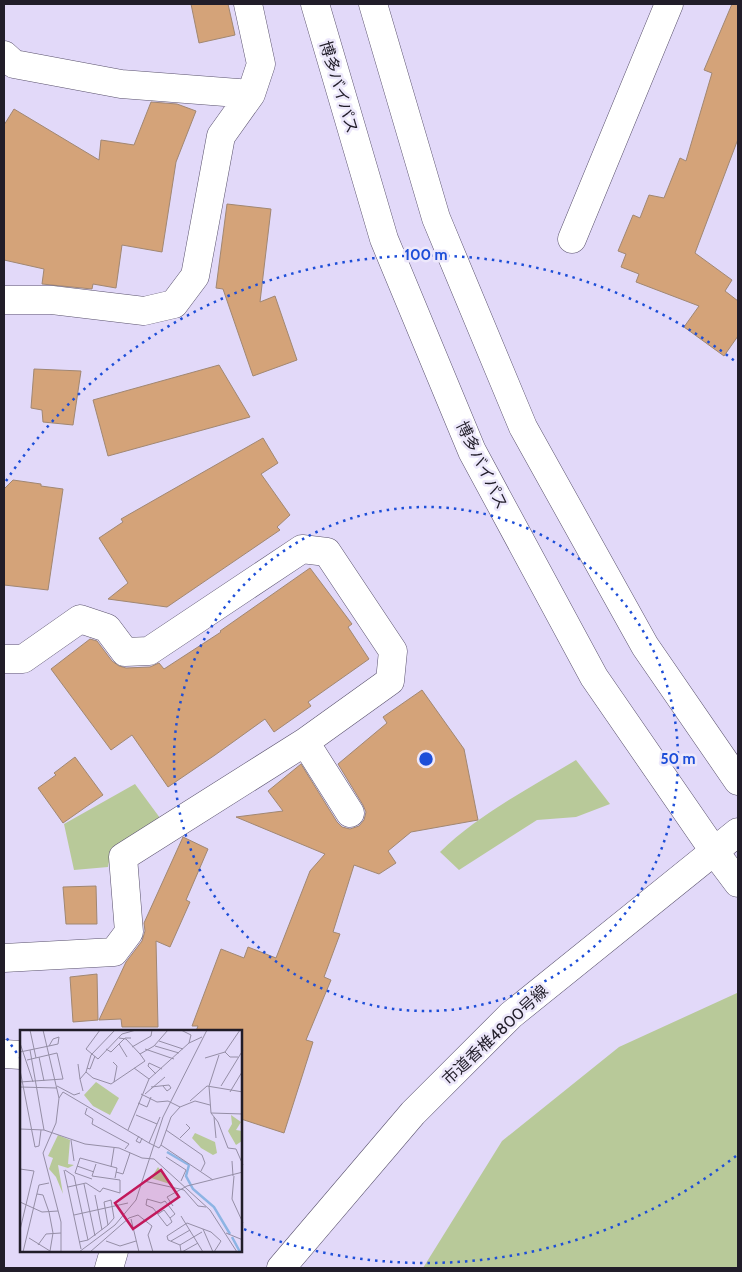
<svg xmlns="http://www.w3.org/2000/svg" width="742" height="1272" font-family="Cabin,'Noto Sans JP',sans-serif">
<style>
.green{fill:#b8c999}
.building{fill:#d4a379;stroke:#a18772}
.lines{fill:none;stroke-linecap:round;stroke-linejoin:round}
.minor-casing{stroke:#5a526d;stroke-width:29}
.tertiary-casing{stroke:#5a526d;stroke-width:29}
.trunk-casing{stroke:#5a526d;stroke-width:29}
.minor{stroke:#fff;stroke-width:28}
.tertiary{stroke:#fff;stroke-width:28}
.trunk{stroke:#fff;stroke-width:28}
.ring{fill:none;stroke:#1d4ed8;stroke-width:2.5;stroke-dasharray:2.5 5}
.labels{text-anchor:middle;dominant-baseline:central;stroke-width:5;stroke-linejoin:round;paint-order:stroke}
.street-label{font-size:16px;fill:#211d29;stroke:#ede8fb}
.inset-river{fill:none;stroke:#8db4e4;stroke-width:2.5}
.inset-road{fill:none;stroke:#958ea6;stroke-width:1}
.view{fill:#c2185b;fill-opacity:0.15;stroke:#c2185b;stroke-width:2.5}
.inset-edge{fill:none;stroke:#211d29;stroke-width:2.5}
.centre{fill:#1d4ed8;stroke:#ede8fb;stroke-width:2.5}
.ring-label{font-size:15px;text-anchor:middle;font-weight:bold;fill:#1d4ed8;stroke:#ede8fb;stroke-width:5;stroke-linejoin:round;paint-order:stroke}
</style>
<rect width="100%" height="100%" fill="#e2d9f9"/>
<!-- green -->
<path class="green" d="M 576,760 L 610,804 L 576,817 L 537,820 L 459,870 L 440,852 C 479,814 530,788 576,760 Z
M 135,784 L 160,818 L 111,852 L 108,867 L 74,870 L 64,824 Z
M 737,993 L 738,995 L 738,1268 L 423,1268 L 502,1141 L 619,1047 Z"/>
<!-- building -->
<path class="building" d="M 191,4 L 228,4 L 235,35 L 199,43 Z
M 732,4 L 738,4 L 738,139 L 695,253 L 732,280 L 725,291 L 738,301 L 738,336 L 724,356 L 684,327 L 699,306 L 636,282 L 639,274 L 621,267 L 626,254 L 618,251 L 633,215 L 640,218 L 649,195 L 664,198 L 680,158 L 686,161 L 712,73 L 704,70 Z
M 151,102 L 177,104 L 196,111 L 176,162 L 162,252 L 122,245 L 116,288 L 93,284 L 92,289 L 42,284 L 44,269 L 4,260 L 4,125 L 14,109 L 99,160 L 101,140 L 134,145 Z
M 227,204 L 271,209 L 260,302 L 275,296 L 297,360 L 253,376 L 223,289 L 216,288 Z
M 219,365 L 250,417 L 108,456 L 93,400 Z
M 34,369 L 81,371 L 73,425 L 43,422 L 42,410 L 31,408 Z
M 263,438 L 278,463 L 261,474 L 290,515 L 277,527 L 280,530 L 167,607 L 108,599 L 128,583 L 99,538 L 123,522 L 121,519 Z
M 13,480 L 41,484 L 41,486 L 63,489 L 48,590 L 4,585 L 4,489 Z
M 310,568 L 352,624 L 348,627 L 369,659 L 308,702 L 311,706 L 274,732 L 265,719 L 215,755 L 168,787 L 132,735 L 111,750 L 51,669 L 90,639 L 97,641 L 112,661 L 119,666 L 126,668 L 150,667 L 159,663 L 164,669 L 221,632 L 220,631 Z
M 422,690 L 464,749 L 478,820 L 411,832 L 388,851 L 396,863 L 379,874 L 354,865 L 333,932 L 340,934 L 324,977 L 331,980 L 306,1040 L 313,1042 L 284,1133 L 241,1119 L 241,1031 L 196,1031 L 198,1026 L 192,1026 L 221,949 L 244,958 L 248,947 L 276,958 L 310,871 L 325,854 L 236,817 L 283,811 L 268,791 L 301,764 L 337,822 L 342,827 L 350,829 L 359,826 L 364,820 L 366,812 L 363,805 L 338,764 L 387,723 L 383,717 Z
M 75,757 L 103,795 L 63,823 L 38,788 L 56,775 L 54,773 Z
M 183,837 L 208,849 L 186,900 L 190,902 L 170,947 L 156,941 L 158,1027 L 122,1027 L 121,1019 L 99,1020 L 126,962 L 142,941 L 145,931 L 144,923 Z
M 96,886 L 97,924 L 66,924 L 63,887 Z
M 97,974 L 98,1020 L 73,1022 L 70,977 Z"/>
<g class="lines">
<!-- minor casing -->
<g class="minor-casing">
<path id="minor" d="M 4,55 L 14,64 L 121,84 L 251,94
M 572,239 L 669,4
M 4,300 L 52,300 L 144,311 L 174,304 L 195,276 L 221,136 L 251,94 L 261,64 L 248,4
M 4,659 L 23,659 L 80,619 L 107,628 L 125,652 L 149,651 L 302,549 L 327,552 L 393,651 L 390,681 L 305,742 L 123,857 L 129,932 L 114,952 L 4,958
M 305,742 L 350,813
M 4,1054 L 21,1055
M 109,1268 L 114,1251"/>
</g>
<!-- tertiary casing -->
<g class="tertiary-casing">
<path id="tertiary" d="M 281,1268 L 413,1113 L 511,1015 L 738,832"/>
</g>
<!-- trunk casing -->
<g class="trunk-casing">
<path id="trunk" d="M 315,4 L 384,239 L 472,451 L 594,677 L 714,851 L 738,883
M 373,4 L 436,218 L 523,427 L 645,646 L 738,781"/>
</g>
<!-- minor -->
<use href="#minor" class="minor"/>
<!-- tertiary -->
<use href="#tertiary" class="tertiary"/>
<!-- trunk -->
<use href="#trunk" class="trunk"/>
</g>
<!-- distance rings -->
<g class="ring">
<circle cx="426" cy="759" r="252"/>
<path d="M736 1156A504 504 0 0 1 241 1228M21 1059A504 504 0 0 1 6 1037M6 481A504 504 0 0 1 736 362"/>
</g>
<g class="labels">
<!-- street labels -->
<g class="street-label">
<text transform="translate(339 87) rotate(73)">博多バイパス</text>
<text transform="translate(482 465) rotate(64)">博多バイパス</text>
<text transform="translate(495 1035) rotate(-43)">市道香椎4800号線</text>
</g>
</g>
<!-- overview -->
<g transform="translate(20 1030)">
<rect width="222" height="222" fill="#e2d9f9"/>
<path d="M 76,52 L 99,68 L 90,85 L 73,76 L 64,65 ZM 211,85 L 221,92 L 216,100 L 222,101 L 222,111 L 216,115 L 208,101 L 212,94 ZM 175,103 L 195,112 L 197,123 L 193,125 L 181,118 L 172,108 ZM 38,105 L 50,110 L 48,134 L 54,135 L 48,138 L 38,135 L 43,164 L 36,147 L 29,139 L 33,128 L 28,126 ZM 138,137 L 144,145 L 153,155 L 131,148 Z" fill="#b8c999"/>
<path class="inset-river" d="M 147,122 L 169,135M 169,135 L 166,146 L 173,159 L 194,177 L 210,204M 212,207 L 220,222"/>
<path class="inset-road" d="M 10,0 L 16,28M 23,0 L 39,68 L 36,93 L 23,123 L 41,192 L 41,222M 80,0 L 66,19 L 78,29 L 102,4 L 116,0M 161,0 L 171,5 L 169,13M 39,7 L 38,14 L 29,16 L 33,9 ZM 99,8 L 106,9 L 120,24M 139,11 L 163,19M 0,13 L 13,52M 99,14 L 107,27M 135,16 L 159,23M 112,17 L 131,6 L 132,0M 86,19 L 91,22 L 105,8 L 111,8M 125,19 L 154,29M 10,20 L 24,100M 0,22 L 29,16M 205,22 L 210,27 L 218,27M 199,25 L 189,56 L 191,83 L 198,92 L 208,118 L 216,119 L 223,135M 19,27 L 24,51M 185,28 L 205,22 L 220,0M 93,32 L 97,36 L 94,52M 58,34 L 60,49M 67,38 L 70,39 L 75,26M 114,38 L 129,49M 0,40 L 15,117 L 19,116 L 21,100M 66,42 L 73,48 L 91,54 L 125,31 L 120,24 L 134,16 L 148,0M 136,44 L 128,36 L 129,33 L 142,39M 0,52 L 43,49 L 37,23 L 7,30M 37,56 L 54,65 L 60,63M 201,56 L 223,20M 0,57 L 37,58M 131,57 L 149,55 L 151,58 L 147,61 L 143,56M 63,61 L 60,49 L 66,42 L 71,25 L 95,0M 210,62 L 222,42M 121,64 L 137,72 L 148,71 L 160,77M 125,64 L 145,47M 39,68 L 43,62 L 129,113 L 139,118 L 141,115 L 193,150M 170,71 L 187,56 L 223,62M 118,73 L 127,77 L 131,67M 67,78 L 65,84 L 73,89 L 72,94 L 109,114 L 105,119M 191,83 L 223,84M 116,85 L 137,94M 194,87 L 196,108M 0,99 L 24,100 L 65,114 L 99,118 L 122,128 L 134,129 L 190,180 L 217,222M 108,100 L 129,49 L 169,13 L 182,7M 146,100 L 182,125 L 185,133 L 181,141M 119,106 L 116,111 L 120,113 L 122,108M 160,108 L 170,98 L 166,94M 51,110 L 54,131M 129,113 L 140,87M 141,115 L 151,87 L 160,77 L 175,71 L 190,75M 146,127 L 166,140 L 161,151M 212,131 L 213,146M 57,136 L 74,142M 91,137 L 94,118M 0,139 L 14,141 L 0,200M 44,140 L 61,219M 45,140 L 54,146 L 68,210M 96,142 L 103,144 L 110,123M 214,146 L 212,169 L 223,193M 72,149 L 55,143 L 60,128 L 97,138 L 95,148M 124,151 L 164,160 L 178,176 L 186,177M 64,154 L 75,206M 48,157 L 66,153 L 80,162 L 83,158 L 100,163 L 100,150 L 72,146 L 76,134M 75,165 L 82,200M 127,169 L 141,173 L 145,171 L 155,184 L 150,188 L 152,192 L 147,196 L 133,178 L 126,175 ZM 0,172 L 22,182 L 38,181M 153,176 L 147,167 L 167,156 L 223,142M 138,184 L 144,180 L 150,188M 54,185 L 108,173M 161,186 L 183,222M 111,189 L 119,222M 183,199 L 193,222M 206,203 L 223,210M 9,208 L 30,221 L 33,203 L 29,182 L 23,165 L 17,164M 86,211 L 100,216 L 116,211M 151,211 L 170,200M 59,212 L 68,210 L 88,195 L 94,188 L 91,170 L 84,172 L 88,195M 18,215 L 26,204 L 41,203M 160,215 L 182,202M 3,222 L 19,155 L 29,153M 59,222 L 95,195 L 116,170 L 143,87 L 187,0M 70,222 L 109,188 L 118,185 L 132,196 L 128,205 L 133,222M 161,222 L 160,215 L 148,210 L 147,206 L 167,193 L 191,202 L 201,211 L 194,222M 162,222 L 178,213"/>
<path class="view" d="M 141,140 L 159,167 L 113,199 L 95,173 Z"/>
<rect width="222" height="222" class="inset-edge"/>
</g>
<circle cx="426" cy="759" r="8" class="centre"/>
<g class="ring-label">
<text x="426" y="260">100 m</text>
<text x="678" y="764">50 m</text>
</g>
<!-- border -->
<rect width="742" height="1272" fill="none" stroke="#211d29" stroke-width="10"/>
</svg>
